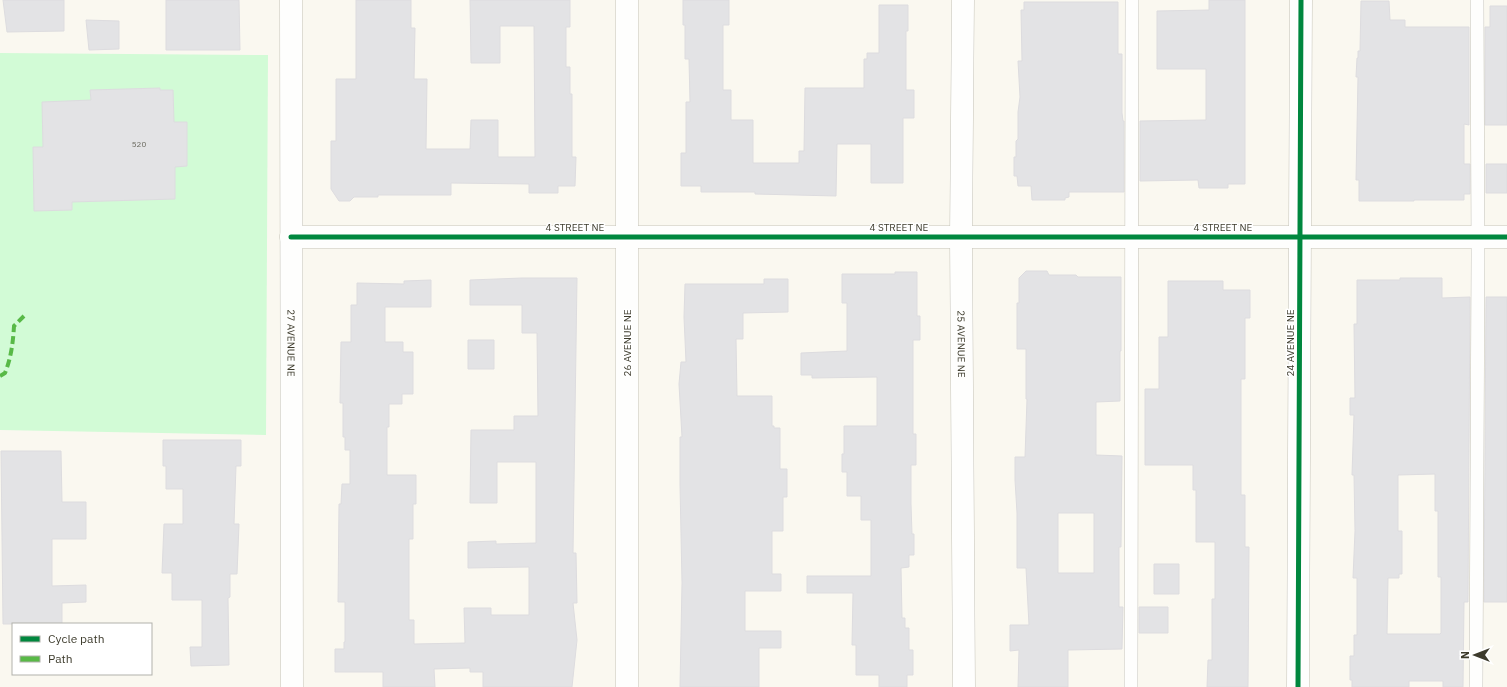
<svg xmlns="http://www.w3.org/2000/svg" width="1507" height="687" font-family="'IBM Plex Sans',sans-serif">
<style>
.green{fill:#d2fbd6}
.building{fill:#e3e3e5;stroke:#dddcdf;fill-rule:evenodd}
.lines{fill:none;stroke-linecap:round;stroke-linejoin:round}
.lane-casing{stroke:#c5c3b9;stroke-width:14}
.street-casing{stroke:#c5c3b9;stroke-width:23}
.lane{stroke:#fefefd;stroke-width:13}
.street{stroke:#fefefd;stroke-width:22}
.quiet{stroke:#58b947;stroke-width:4;stroke-dasharray:8 4;stroke-linecap:butt}
.cycleway-casing{stroke:#fff;stroke-width:8}
.cycleway{stroke:#00873e;stroke-width:5}
.labels{text-anchor:middle;dominant-baseline:central;stroke-width:3;stroke-linejoin:round;paint-order:stroke}
.number-label{font-size:8px;fill:#69685d}
.street-label{font-size:10px;fill:#3d3b2c;stroke:#fff}
</style>
<rect width="100%" height="100%" fill="#faf8f0"/>
<!-- green -->
<path class="green" d="M 0,53 L 268,55 L 266,435 L 0,430 Z"/>
<!-- building -->
<path class="building" d="M 3,0 L 64,0 L 64,31 L 7,32 Z
M 166,0 L 239,0 L 240,50 L 166,50 Z
M 356,0 L 411,0 L 411,28 L 415,28 L 414,79 L 427,79 L 426,149 L 470,149 L 471,120 L 498,120 L 498,157 L 535,157 L 534,26 L 500,26 L 500,63 L 471,63 L 470,0 L 570,0 L 570,27 L 566,27 L 566,67 L 570,67 L 570,94 L 572,94 L 572,157 L 576,157 L 575,186 L 558,186 L 558,193 L 529,193 L 529,184 L 451,183 L 451,195 L 378,195 L 378,197 L 354,197 L 350,201 L 339,201 L 331,189 L 331,141 L 336,141 L 336,79 L 356,79 Z
M 683,0 L 729,0 L 729,25 L 723,25 L 723,90 L 731,90 L 731,120 L 753,120 L 753,163 L 799,163 L 799,151 L 804,151 L 805,88 L 864,88 L 864,59 L 867,59 L 867,53 L 879,53 L 879,5 L 908,5 L 908,31 L 906,31 L 906,90 L 914,90 L 914,118 L 903,118 L 903,183 L 871,183 L 871,144 L 837,144 L 836,196 L 755,194 L 755,192 L 701,192 L 701,186 L 681,186 L 681,153 L 686,153 L 686,102 L 690,102 L 689,59 L 685,59 L 685,25 L 683,25 Z
M 1209,0 L 1245,0 L 1245,184 L 1228,184 L 1228,188 L 1199,188 L 1198,180 L 1140,181 L 1140,121 L 1206,120 L 1206,69 L 1157,69 L 1157,11 L 1209,10 Z
M 1361,1 L 1389,1 L 1390,20 L 1405,20 L 1405,27 L 1469,27 L 1469,125 L 1464,124 L 1464,164 L 1470,164 L 1470,194 L 1464,194 L 1464,200 L 1414,200 L 1414,201 L 1359,201 L 1359,180 L 1356,180 L 1358,77 L 1356,77 L 1357,58 L 1358,58 L 1358,51 L 1360,51 Z
M 1024,2 L 1118,2 L 1118,54 L 1122,54 L 1122,113 L 1123,121 L 1124,121 L 1124,192 L 1069,192 L 1069,197 L 1065,198 L 1065,200 L 1032,200 L 1031,186 L 1018,186 L 1017,176 L 1014,176 L 1014,157 L 1016,157 L 1016,141 L 1018,139 L 1018,112 L 1020,97 L 1018,61 L 1022,61 L 1021,10 L 1024,10 Z
M 1490,6 L 1507,6 L 1507,125 L 1485,125 L 1485,27 L 1490,27 Z
M 86,20 L 119,21 L 119,49 L 89,50 Z
M 160,88 L 160,90 L 173,90 L 174,122 L 187,122 L 187,166 L 175,167 L 175,199 L 72,202 L 72,210 L 34,211 L 33,147 L 43,147 L 42,102 L 91,100 L 90,90 Z
M 1486,164 L 1507,164 L 1507,193 L 1486,193 Z
M 1026,271 L 1047,271 L 1049,275 L 1076,275 L 1078,277 L 1121,277 L 1121,351 L 1120,351 L 1120,401 L 1096,402 L 1096,455 L 1122,456 L 1121,547 L 1119,547 L 1119,607 L 1123,607 L 1122,649 L 1068,650 L 1068,687 L 1018,687 L 1019,650 L 1010,651 L 1010,625 L 1029,625 L 1026,568 L 1017,568 L 1017,513 L 1015,480 L 1015,457 L 1025,457 L 1027,399 L 1026,399 L 1026,349 L 1017,349 L 1017,303 L 1019,303 L 1019,278 ZM 1058,513 L 1094,513 L 1094,573 L 1058,573 Z
M 895,272 L 917,272 L 917,316 L 920,316 L 920,340 L 913,340 L 913,434 L 916,434 L 916,465 L 911,465 L 911,504 L 912,534 L 914,534 L 914,555 L 909,555 L 909,567 L 901,568 L 902,618 L 905,618 L 905,628 L 909,628 L 909,650 L 913,650 L 913,675 L 907,675 L 907,687 L 879,687 L 879,675 L 856,675 L 856,645 L 852,645 L 853,593 L 807,593 L 807,576 L 871,576 L 871,520 L 861,520 L 861,496 L 847,496 L 847,472 L 842,472 L 842,454 L 844,454 L 844,426 L 877,426 L 877,377 L 812,378 L 812,375 L 801,375 L 801,353 L 847,351 L 847,303 L 842,303 L 842,274 L 895,274 Z
M 522,278 L 577,278 L 573,553 L 576,553 L 577,603 L 573,603 L 577,640 L 572,687 L 483,687 L 483,672 L 470,672 L 470,668 L 434,669 L 435,687 L 383,687 L 383,672 L 335,672 L 335,649 L 344,649 L 344,642 L 345,642 L 345,602 L 338,602 L 339,504 L 341,504 L 342,484 L 350,484 L 350,450 L 345,450 L 345,437 L 343,437 L 343,403 L 340,403 L 341,342 L 351,342 L 351,305 L 357,305 L 357,283 L 404,284 L 404,281 L 431,280 L 431,307 L 385,307 L 385,342 L 403,342 L 403,352 L 413,352 L 413,394 L 402,394 L 402,404 L 389,404 L 389,427 L 387,427 L 387,475 L 416,475 L 416,504 L 413,504 L 413,539 L 409,539 L 409,620 L 414,620 L 414,644 L 465,643 L 464,608 L 491,608 L 491,615 L 529,615 L 529,567 L 468,568 L 468,542 L 496,541 L 496,544 L 536,543 L 536,462 L 497,462 L 497,503 L 470,503 L 471,430 L 514,430 L 514,416 L 538,416 L 537,333 L 522,333 L 522,305 L 470,305 L 470,280 Z
M 1400,278 L 1442,278 L 1442,298 L 1470,297 L 1468,602 L 1464,602 L 1463,687 L 1443,687 L 1443,681 L 1409,681 L 1409,687 L 1352,687 L 1352,680 L 1350,680 L 1350,656 L 1354,656 L 1354,635 L 1357,635 L 1357,578 L 1353,578 L 1355,531 L 1354,475 L 1352,475 L 1354,415 L 1350,415 L 1350,398 L 1355,398 L 1354,324 L 1357,324 L 1357,280 L 1400,280 ZM 1435,474 L 1435,511 L 1438,511 L 1438,577 L 1441,577 L 1441,633 L 1440,634 L 1387,634 L 1388,578 L 1399,578 L 1399,574 L 1402,574 L 1402,531 L 1398,531 L 1398,475 Z
M 764,279 L 788,279 L 788,312 L 743,313 L 743,339 L 736,339 L 737,396 L 772,396 L 772,426 L 774,426 L 774,428 L 780,428 L 780,469 L 787,469 L 787,497 L 783,497 L 783,531 L 772,531 L 772,574 L 781,574 L 781,591 L 745,591 L 745,631 L 781,631 L 781,648 L 759,648 L 759,687 L 680,687 L 682,583 L 680,484 L 680,437 L 682,437 L 679,384 L 681,362 L 686,362 L 684,317 L 685,284 L 764,284 Z
M 1168,281 L 1223,281 L 1223,290 L 1250,290 L 1250,318 L 1245,318 L 1245,379 L 1241,379 L 1241,495 L 1245,495 L 1245,547 L 1249,547 L 1248,687 L 1207,687 L 1208,660 L 1212,660 L 1212,599 L 1215,599 L 1215,542 L 1196,542 L 1196,490 L 1193,490 L 1193,465 L 1145,465 L 1145,389 L 1159,389 L 1159,337 L 1168,337 Z
M 1486,297 L 1507,297 L 1507,602 L 1484,602 Z
M 468,340 L 494,340 L 494,369 L 468,369 Z
M 163,440 L 241,440 L 241,466 L 236,466 L 234,524 L 239,524 L 237,574 L 230,574 L 230,597 L 228,598 L 229,665 L 191,666 L 190,647 L 202,647 L 202,600 L 172,600 L 172,573 L 162,573 L 164,524 L 183,524 L 183,489 L 166,489 L 166,466 L 163,466 Z
M 1,451 L 61,451 L 62,502 L 86,502 L 86,539 L 52,539 L 52,586 L 86,585 L 86,602 L 62,603 L 62,624 L 3,624 Z
M 1154,564 L 1179,564 L 1179,594 L 1154,594 Z
M 1139,607 L 1168,607 L 1168,633 L 1139,633 Z"/>
<g class="lines">
<!-- lane casing -->
<g class="lane-casing">
<path id="lane" d="M 1131,687 L 1132,0
M 1476,687 L 1478,255 L 1477,0"/>
</g>
<!-- street casing -->
<g class="street-casing">
<g id="street">
<path id="s1" d="M 291,0 L 292,687"/>
<path d="M 627,0 L 627,687"/>
<path id="s2" d="M 963,0 L 961,237 L 964,687"/>
<path d="M 291,237 L 1507,237"/>
<path d="M 1298,687 L 1301,0"/>
</g>
</g>
<!-- lane -->
<use href="#lane" class="lane"/>
<!-- street -->
<use href="#street" class="street"/>
<!-- quiet -->
<path class="quiet" d="M 0,376 L 5,373 C 11,358 13,343 14,326 L 26,314"/>
<!-- cycleway casing -->
<g class="cycleway-casing">
<path id="cycleway" d="M 291,237 L 1507,237
M 1298,687 L 1301,0"/>
</g>
<!-- cycleway -->
<use href="#cycleway" class="cycleway"/>
</g>
<g class="labels">
<!-- number labels -->
<g class="number-label">
<text x="139" y="144">520</text>
</g>
<!-- street labels -->
<g class="street-label">
<text x="575" y="227">4 STREET NE</text>
<text x="899" y="227">4 STREET NE</text>
<text x="1223" y="227">4 STREET NE</text>
<text stroke="none"><textPath href="#s1" startOffset="343">27 AVENUE NE</textPath></text>
<text transform="translate(627 343) rotate(-90)">26 AVENUE NE</text>
<text stroke="none"><textPath href="#s2" startOffset="344">25 AVENUE NE</textPath></text>
<text transform="translate(1290 343) rotate(-90)">24 AVENUE NE</text>
</g>
</g>
<!-- legend -->
<rect x="12" y="623" width="140" height="52" fill="#ffffff" stroke="#b1b1ab"/>
<rect x="20" y="636" width="20" height="6" fill="#00873e" stroke="#b1b1ab"/>
<text x="48" y="643" font-size="12" fill="#3d3b2c">Cycle path</text>
<rect x="20" y="656" width="20" height="6" fill="#58b947" stroke="#b1b1ab"/>
<text x="48" y="663" font-size="12" fill="#3d3b2c">Path</text>
<!-- north arrow -->
<g transform="translate(1475 655) rotate(270)" stroke="#ffffff" stroke-width="3" paint-order="stroke">
<path d="M0-3L7 15L0 10L-7 15Z" fill="#3d3b2c"/>
<text y="-6" font-size="11" font-weight="bold" text-anchor="middle" fill="#3d3b2c">N</text>
</g>
</svg>
